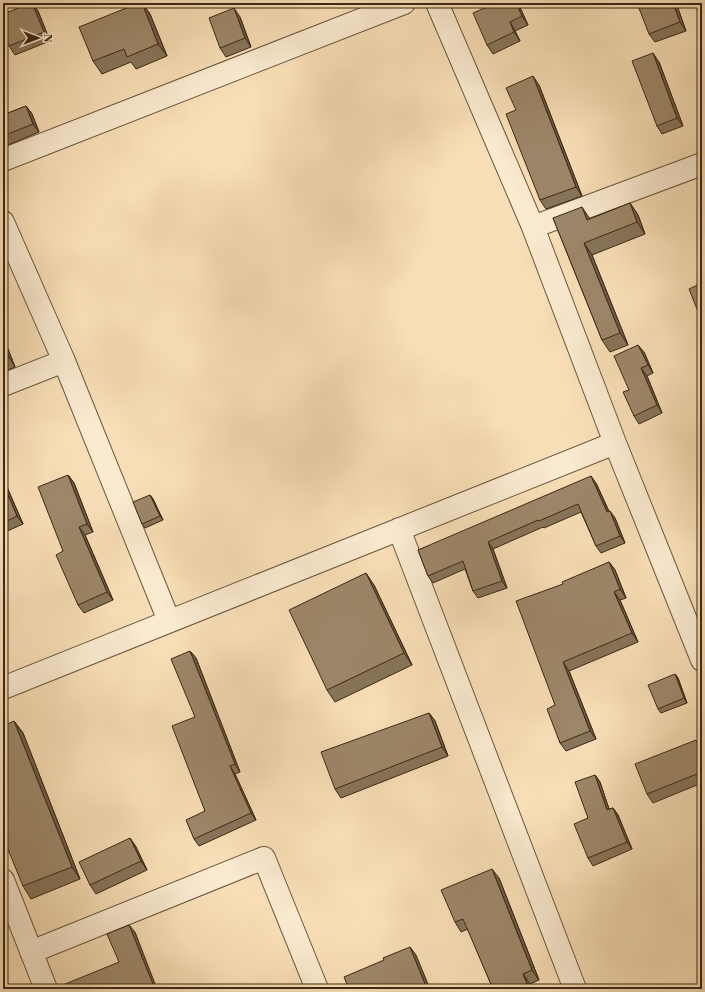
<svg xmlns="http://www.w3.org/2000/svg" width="705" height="992" font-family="'Libre Bodoni',serif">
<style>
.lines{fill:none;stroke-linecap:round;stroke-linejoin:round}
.minor-casing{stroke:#6a563d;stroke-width:24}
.minor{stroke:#faead0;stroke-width:22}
.wall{fill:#87745a;stroke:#3b2815}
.shaded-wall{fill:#6e5e4a;stroke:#3b2815}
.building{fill:#9d8769;stroke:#3b2815}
</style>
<rect width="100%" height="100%" fill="#f8deb6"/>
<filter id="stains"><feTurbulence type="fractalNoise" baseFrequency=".005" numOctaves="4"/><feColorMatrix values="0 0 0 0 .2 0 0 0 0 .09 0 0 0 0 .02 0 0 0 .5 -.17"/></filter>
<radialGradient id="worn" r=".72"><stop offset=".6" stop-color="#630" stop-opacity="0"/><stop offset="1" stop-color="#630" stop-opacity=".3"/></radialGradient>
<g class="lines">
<!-- minor casing -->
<g class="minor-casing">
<path id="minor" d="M 437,3 L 533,227 L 615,443 L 702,660
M 3,160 L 404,3
M 3,222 L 64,361 L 169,621
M 533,227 L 702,164
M 3,385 L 64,361
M 399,529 L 575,989
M 3,688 L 615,443
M 3,880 L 46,989
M 31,952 L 264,858 L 317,989"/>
</g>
<!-- minor -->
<use href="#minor" class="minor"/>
</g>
<!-- wall -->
<path class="wall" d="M 3,3 L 7,12 L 3,14 Z
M 32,3 L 38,11 L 50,41 L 15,55 L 9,46 Z
M 142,3 L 150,14 L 167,56 L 136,69 L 131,62 L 102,74 L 93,61 Z
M 518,3 L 528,25 L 515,31 L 520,41 L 493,54 L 487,45 Z
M 676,3 L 686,31 L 655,42 L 649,34 Z
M 240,17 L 251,47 L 226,57 L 220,48 Z
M 659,62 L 683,126 L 662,134 L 657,126 Z
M 539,85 L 582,196 L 546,209 L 540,200 L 516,110 Z
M 26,106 L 32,114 L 39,132 L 3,147 L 3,115 Z
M 630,203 L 638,215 L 645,234 L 592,255 L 628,345 L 610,352 L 602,340 L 553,218 L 590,219 Z
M 702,283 L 702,315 L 697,309 Z
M 3,336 L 15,367 L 3,372 Z
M 644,352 L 653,373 L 647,376 L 662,413 L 639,424 L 634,416 L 629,390 Z
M 68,475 L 74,483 L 93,532 L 85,535 L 113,600 L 84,613 L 78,605 L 63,551 Z
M 3,478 L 23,524 L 3,533 Z
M 596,483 L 609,511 L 615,518 L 625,543 L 601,553 L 596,546 L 581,512 L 544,528 L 543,527 L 493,549 L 507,588 L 478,598 L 473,591 L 465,569 L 433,583 L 428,576 L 418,550 Z
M 150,495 L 153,499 L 163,520 L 145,528 L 142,524 Z
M 609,562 L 615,570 L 626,598 L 620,600 L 638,642 L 569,671 L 596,739 L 566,751 L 560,743 L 555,705 L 563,584 Z
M 374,585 L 412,665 L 335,702 L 327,690 Z
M 190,651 L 196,658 L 240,772 L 235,774 L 256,820 L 199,846 L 194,839 L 205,811 L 195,717 Z
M 675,674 L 678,678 L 687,703 L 661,713 L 658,709 Z
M 429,713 L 435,721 L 448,756 L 341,798 L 335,789 Z
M 14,721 L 23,733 L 80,879 L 31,899 L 23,886 Z
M 702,748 L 702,783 L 653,803 L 647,794 Z
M 595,775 L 600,782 L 609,809 L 613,808 L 618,815 L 632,849 L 593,866 L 588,858 L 588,818 Z
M 130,838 L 136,847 L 147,870 L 96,894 L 90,885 Z
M 499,878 L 539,980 L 530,984 L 532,989 L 493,989 L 468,929 L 461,932 L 455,922 Z"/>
<!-- shaded-wall -->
<path class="shaded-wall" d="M 3,3 L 7,12 L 3,6 Z
M 32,3 L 38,11 L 50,41 L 44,32 Z
M 142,3 L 150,14 L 167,56 L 158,44 Z
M 516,3 L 518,3 L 528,25 L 522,16 Z
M 673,3 L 676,3 L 686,31 L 680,22 Z
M 234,8 L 240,17 L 251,47 L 245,38 Z
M 510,22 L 515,31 L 520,41 L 514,32 Z
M 653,53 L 659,62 L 683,126 L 677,118 Z
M 533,76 L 539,85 L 582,196 L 576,187 Z
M 26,106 L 32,114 L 39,132 L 33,124 Z
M 630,203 L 638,215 L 645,234 L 637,222 Z
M 582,207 L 590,219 L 587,220 Z
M 584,243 L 592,255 L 628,345 L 620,333 Z
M 3,336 L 15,367 L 9,357 L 3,343 Z
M 638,345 L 644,352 L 653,373 L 648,365 Z
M 641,368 L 647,376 L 662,413 L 657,405 Z
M 68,475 L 74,483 L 93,532 L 87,524 Z
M 591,476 L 596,483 L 612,519 L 607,512 Z
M 3,478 L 23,524 L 17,516 L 3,483 Z
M 150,495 L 153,499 L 163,520 L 160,516 Z
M 610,511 L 615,518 L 625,543 L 620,536 Z
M 79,527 L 85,535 L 113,600 L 107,592 Z
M 488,542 L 493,549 L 507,588 L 502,581 Z
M 609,562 L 615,570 L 626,598 L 620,589 Z
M 366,573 L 374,585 L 412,665 L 404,653 Z
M 614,592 L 620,600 L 638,642 L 632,633 Z
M 190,651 L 196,658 L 240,772 L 235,764 Z
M 563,662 L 569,671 L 596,739 L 590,731 Z
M 675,674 L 678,678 L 687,703 L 684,698 Z
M 429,713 L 435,721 L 448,756 L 442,747 Z
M 14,721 L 23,733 L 80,879 L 72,867 Z
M 696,740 L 702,748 L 702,756 Z
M 230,766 L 235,774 L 256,820 L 251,813 Z
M 595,775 L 600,782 L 612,818 L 607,810 Z
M 613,808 L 618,815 L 632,849 L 627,842 Z
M 130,838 L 136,847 L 147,870 L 141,861 Z
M 492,869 L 499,878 L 539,980 L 532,970 Z
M 129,925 L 135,932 L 157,989 L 155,989 Z
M 410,947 L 416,955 L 430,989 L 427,989 Z
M 523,974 L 530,984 L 532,989 L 529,989 Z"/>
<!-- building -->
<path class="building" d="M 31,3 L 32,3 L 44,32 L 9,46 L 3,32 L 3,14 Z
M 139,3 L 142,3 L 158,44 L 127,57 L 124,49 L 93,61 L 79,27 Z
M 496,3 L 516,3 L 522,16 L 510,22 L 514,32 L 487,45 L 473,13 Z
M 637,3 L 673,3 L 680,22 L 649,34 Z
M 234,8 L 245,38 L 220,48 L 209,18 Z
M 653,53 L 677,118 L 657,126 L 632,61 Z
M 533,76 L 576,187 L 540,200 L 506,114 L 516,110 L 506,88 Z
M 26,106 L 33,124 L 3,136 L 3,115 Z
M 630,203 L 637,222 L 584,243 L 620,333 L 602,340 L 553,218 L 582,207 L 587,220 Z
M 702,283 L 702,307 L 697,309 L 689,289 Z
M 3,343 L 9,357 L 3,360 Z
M 638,345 L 648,365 L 641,368 L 657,405 L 634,416 L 623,392 L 629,390 L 614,356 Z
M 68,475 L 87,524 L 79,527 L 107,592 L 78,605 L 56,555 L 63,551 L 38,487 Z
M 591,476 L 607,512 L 610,511 L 620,536 L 596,546 L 578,504 L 539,521 L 538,520 L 488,542 L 502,581 L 473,591 L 463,561 L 428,576 L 418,550 Z
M 3,483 L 17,516 L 3,523 Z
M 150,495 L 160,516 L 142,524 L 133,502 Z
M 609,562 L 620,589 L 614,592 L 632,633 L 563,662 L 590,731 L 560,743 L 547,709 L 555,705 L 516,601 L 563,584 L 562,582 Z
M 366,573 L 404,653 L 327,690 L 289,610 Z
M 190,651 L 235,764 L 230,766 L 251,813 L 194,839 L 186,820 L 205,811 L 172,726 L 195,717 L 171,659 Z
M 675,674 L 684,698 L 658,709 L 648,685 Z
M 429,713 L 442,747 L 335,789 L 321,752 Z
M 14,721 L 72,867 L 23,886 L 3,837 L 3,726 Z
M 696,740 L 702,756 L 702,772 L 647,794 L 635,764 Z
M 595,775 L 607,810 L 613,808 L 627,842 L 588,858 L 574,824 L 588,818 L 575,782 Z
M 130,838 L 141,861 L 90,885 L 79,862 Z
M 702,865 L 702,878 L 697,866 Z
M 492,869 L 532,970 L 523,974 L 529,989 L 493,989 L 463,919 L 455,922 L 441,890 Z
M 129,925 L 155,989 L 53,989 L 119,962 L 107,934 Z
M 410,947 L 427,989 L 349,989 L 344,977 L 384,960 L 383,958 Z"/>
<!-- margin -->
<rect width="705" height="992" fill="none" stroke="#f8deb6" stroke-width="16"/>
<rect x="4" y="4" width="697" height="984" fill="none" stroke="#3b2815" stroke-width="2"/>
<rect x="8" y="8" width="689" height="976" fill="none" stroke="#3b2815"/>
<!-- north arrow -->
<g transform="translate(38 38) rotate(90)" stroke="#faead0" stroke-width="3" paint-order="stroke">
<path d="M0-3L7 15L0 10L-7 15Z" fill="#3b2815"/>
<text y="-6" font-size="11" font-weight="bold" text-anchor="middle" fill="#3b2815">N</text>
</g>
<rect width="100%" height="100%" filter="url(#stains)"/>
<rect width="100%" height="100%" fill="url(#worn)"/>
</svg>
